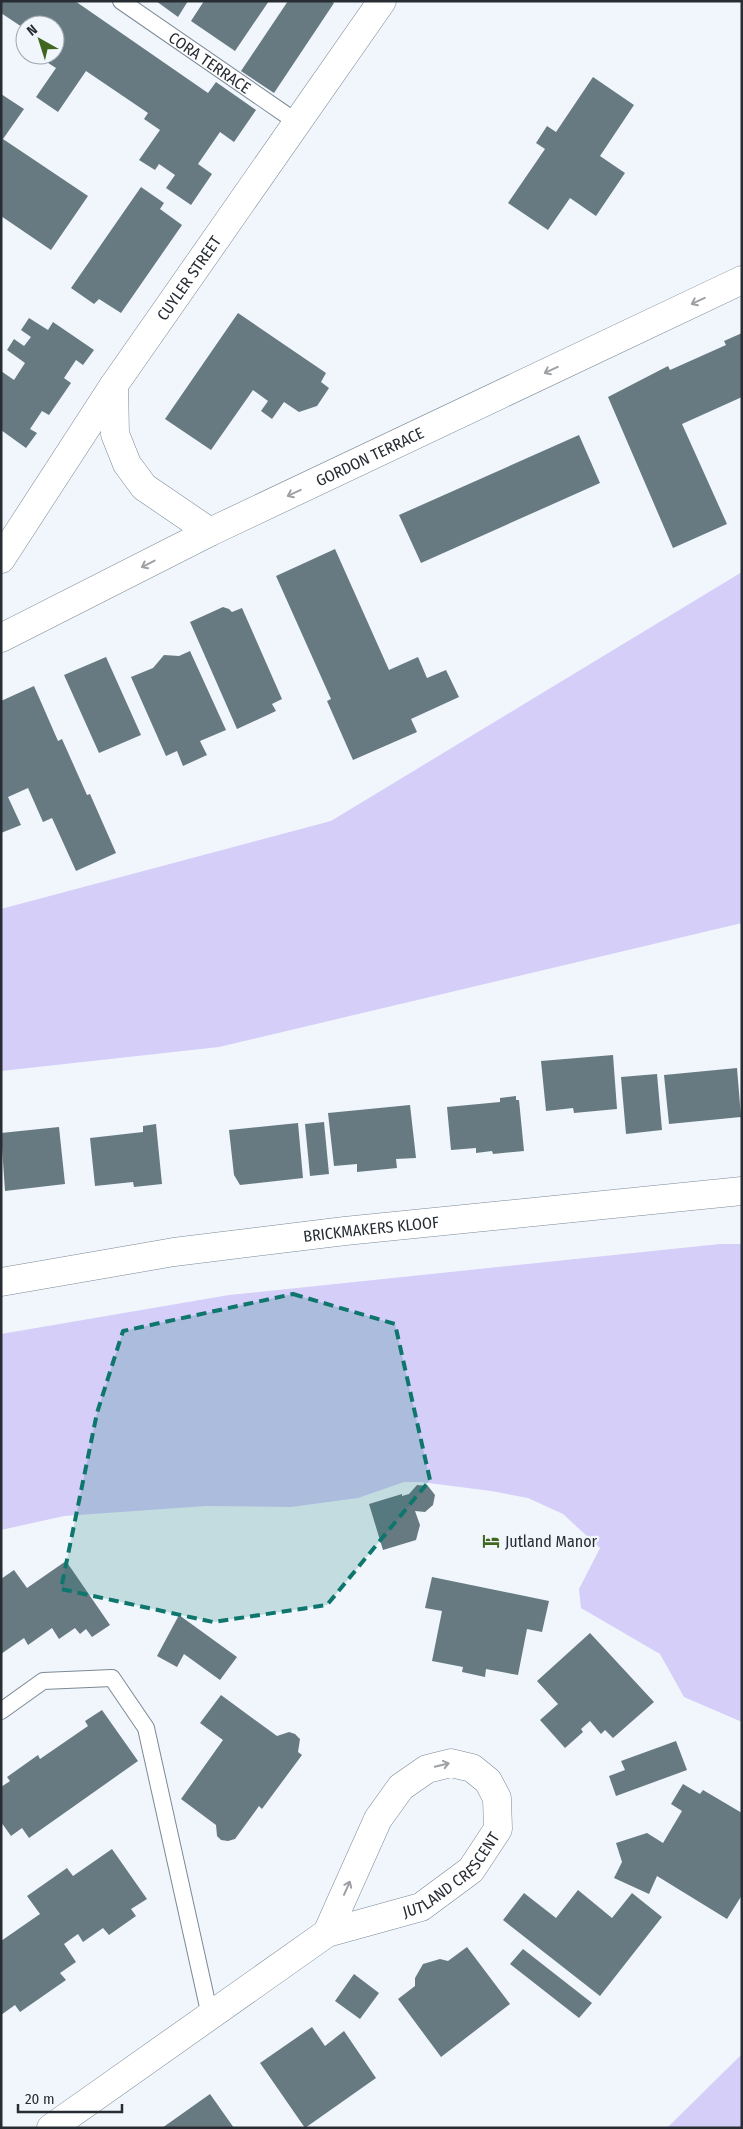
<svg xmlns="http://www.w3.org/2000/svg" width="743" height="2129" font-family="'Fira Sans Condensed',sans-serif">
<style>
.green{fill:#d4cef9}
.building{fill:#677a82}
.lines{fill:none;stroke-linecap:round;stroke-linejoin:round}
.service-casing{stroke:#7b8996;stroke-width:18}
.minor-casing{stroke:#7b8996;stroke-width:29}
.tertiary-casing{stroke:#7b8996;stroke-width:29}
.service{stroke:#fff;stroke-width:16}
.minor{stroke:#fff;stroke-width:28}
.tertiary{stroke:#fff;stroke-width:28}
.oneway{stroke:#9ea0a3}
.marked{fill:#0f766e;fill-opacity:0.2;stroke:#0f766e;stroke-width:4;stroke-dasharray:10 6;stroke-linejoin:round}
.labels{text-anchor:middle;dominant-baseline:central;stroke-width:4.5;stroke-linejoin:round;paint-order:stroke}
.street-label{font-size:16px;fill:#272d33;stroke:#f0f6fc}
.poi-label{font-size:16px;fill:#272d33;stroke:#f0f6fc;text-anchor:start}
</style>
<rect width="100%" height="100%" fill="#f0f6fc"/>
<!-- green -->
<path class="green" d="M 742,572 L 742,923 L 219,1047 L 1,1071 L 1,909 L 331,821 Z
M 720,1244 L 742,1244 L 742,1722 L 684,1697 L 660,1654 L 581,1608 L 579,1589 L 600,1548 L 563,1514 L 528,1498 L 491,1491 L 421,1482 L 404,1482 L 358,1498 L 291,1507 L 206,1506 L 64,1516 L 1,1530 L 1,1334 L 229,1295 Z
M 742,2054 L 742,2128 L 667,2128 Z"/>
<!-- building -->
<path class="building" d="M 1,1 L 75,1 L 208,93 L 216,82 L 256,110 L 234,142 L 220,132 L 198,164 L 212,174 L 191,205 L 166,188 L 175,175 L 159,164 L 155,170 L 139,160 L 160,130 L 144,119 L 148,113 L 86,71 L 58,112 L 36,97 L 56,68 L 45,61 L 49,55 L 55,55 L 55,25 L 25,25 L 25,29 L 1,13 Z
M 156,1 L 188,1 L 178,17 Z
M 204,1 L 269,1 L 235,51 L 191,21 Z
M 288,1 L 331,1 L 334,3 L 274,93 L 241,71 Z
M 593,77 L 634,105 L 600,156 L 625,173 L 596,216 L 570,198 L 548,230 L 508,203 L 545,149 L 536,143 L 547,126 L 556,132 Z
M 1,94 L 24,109 L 3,139 L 88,196 L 51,250 L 1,216 Z
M 141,187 L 164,203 L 160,209 L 182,225 L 121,313 L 99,299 L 94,304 L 71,288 Z
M 238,313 L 326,373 L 321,382 L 329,388 L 317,406 L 299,412 L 284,402 L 272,419 L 261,411 L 268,401 L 253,390 L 211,450 L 165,419 Z
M 29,318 L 48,330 L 53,322 L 94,350 L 83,365 L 76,360 L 64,378 L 71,383 L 49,415 L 42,411 L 30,429 L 37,433 L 26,448 L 1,430 L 1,371 L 14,380 L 25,363 L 7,350 L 14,339 L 24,346 L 31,337 L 21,330 Z
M 742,333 L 742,397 L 682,424 L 727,524 L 673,548 L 608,397 L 668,366 L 670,370 L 726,345 L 724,341 Z
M 579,435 L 600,483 L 421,563 L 399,515 Z
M 335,549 L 389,670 L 418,657 L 427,678 L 446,670 L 459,697 L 411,719 L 417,732 L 353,760 L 327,701 L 331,699 L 276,576 Z
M 223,607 L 229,609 L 232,612 L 242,608 L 282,699 L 272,704 L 276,711 L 237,729 L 190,622 Z
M 190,651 L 226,730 L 200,741 L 207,755 L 183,766 L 177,751 L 166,756 L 131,677 L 153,668 L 164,655 L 179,656 Z
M 106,657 L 141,735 L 99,753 L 64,675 Z
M 34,686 L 58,741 L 62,739 L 87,795 L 90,794 L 116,853 L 76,871 L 52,818 L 43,822 L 28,788 L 8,797 L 21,825 L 1,833 L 1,701 Z
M 613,1055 L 617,1109 L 574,1113 L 573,1108 L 546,1111 L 541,1061 Z
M 737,1068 L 741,1117 L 669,1124 L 664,1075 Z
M 657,1074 L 662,1130 L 626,1134 L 621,1077 Z
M 516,1096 L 516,1100 L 519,1100 L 524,1151 L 493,1154 L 492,1151 L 476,1153 L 476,1148 L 451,1150 L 447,1107 L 500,1102 L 500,1098 Z
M 410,1105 L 416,1158 L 396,1159 L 397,1168 L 357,1172 L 357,1164 L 334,1166 L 328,1113 Z
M 324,1122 L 329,1174 L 310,1176 L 305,1124 Z
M 298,1123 L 303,1178 L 240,1185 L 234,1175 L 229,1130 Z
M 156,1124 L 162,1184 L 134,1187 L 133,1182 L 95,1186 L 90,1138 L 143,1132 L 143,1126 Z
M 59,1127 L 65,1184 L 5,1191 L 1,1133 Z
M 417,1485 L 428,1486 L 435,1495 L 433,1505 L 425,1512 L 415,1511 L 420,1525 L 416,1540 L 383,1550 L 369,1504 L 402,1494 L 402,1496 L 409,1494 Z
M 66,1561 L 110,1625 L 92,1637 L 86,1629 L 80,1634 L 75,1628 L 59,1639 L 52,1628 L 28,1645 L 24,1638 L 1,1654 L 1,1579 L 14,1570 L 27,1588 Z
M 432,1577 L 549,1601 L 542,1632 L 527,1629 L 518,1675 L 486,1669 L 485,1677 L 462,1672 L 463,1667 L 432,1661 L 442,1611 L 425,1608 Z
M 179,1615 L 237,1657 L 220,1680 L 184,1654 L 177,1667 L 157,1656 Z
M 590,1633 L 654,1702 L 613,1738 L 605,1730 L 601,1734 L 590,1721 L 581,1729 L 583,1732 L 565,1748 L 540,1720 L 558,1704 L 537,1681 Z
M 221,1695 L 277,1736 L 289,1732 L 295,1734 L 300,1739 L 298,1752 L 302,1755 L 262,1809 L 259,1806 L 235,1839 L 228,1841 L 221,1840 L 217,1836 L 216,1825 L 181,1799 L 223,1740 L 200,1723 Z
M 102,1710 L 138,1761 L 29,1838 L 22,1828 L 11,1836 L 1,1822 L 1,1787 L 10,1781 L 7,1777 L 38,1755 L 40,1759 L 88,1726 L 85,1721 Z
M 676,1741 L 687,1770 L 616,1796 L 609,1776 L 625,1770 L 621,1761 Z
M 683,1784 L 700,1794 L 703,1790 L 742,1813 L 742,1895 L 727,1919 L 657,1876 L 649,1894 L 614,1878 L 622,1862 L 616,1843 L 647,1833 L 663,1843 L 682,1811 L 671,1804 Z
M 112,1849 L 147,1899 L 131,1909 L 136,1916 L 109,1935 L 103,1928 L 83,1942 L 78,1934 L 64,1944 L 76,1962 L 60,1973 L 66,1980 L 20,2012 L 15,2005 L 1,2015 L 1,1941 L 40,1914 L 27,1896 L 67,1868 L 73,1876 Z
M 578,1890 L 612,1918 L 632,1893 L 662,1917 L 600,1996 L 503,1920 L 524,1893 L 556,1918 Z
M 467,1947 L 510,2004 L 441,2057 L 398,1999 L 415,1986 L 415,1978 L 423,1964 L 440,1959 L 448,1961 Z
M 523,1949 L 592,2003 L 579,2018 L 510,1964 Z
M 354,1974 L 379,1993 L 360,2019 L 335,2001 Z
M 312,2027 L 325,2046 L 344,2031 L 376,2078 L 305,2128 L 260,2063 Z
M 210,2094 L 234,2128 L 162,2128 Z"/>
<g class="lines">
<!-- service casing -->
<g class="service-casing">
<g id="service">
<path id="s1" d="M 121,1 L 298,123"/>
<path d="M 1,1711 L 43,1681 L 112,1678 L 146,1728 L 210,2016"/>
</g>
</g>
<!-- minor casing -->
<g class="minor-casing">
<g id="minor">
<path d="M 114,385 L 115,434 L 127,464 L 144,487 L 210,532"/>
<path id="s2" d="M 1,559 L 114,385 L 382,1"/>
<path id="s3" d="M 1,638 L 210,532 L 742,280"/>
<path id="s4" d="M 51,2128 L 327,1933 L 421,1907 L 471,1870 L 498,1829 L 497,1798 L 488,1781 L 472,1768 L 451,1763 L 427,1769 L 401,1787 L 378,1819 L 327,1933"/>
</g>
</g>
<!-- tertiary casing -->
<g class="tertiary-casing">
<g id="tertiary">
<path id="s5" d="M 1,1282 L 174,1252 L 345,1231 L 742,1191"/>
</g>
</g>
<!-- service -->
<use href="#service" class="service"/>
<!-- minor -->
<use href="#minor" class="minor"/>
<!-- tertiary -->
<use href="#tertiary" class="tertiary"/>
</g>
<!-- one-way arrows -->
<defs><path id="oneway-shaft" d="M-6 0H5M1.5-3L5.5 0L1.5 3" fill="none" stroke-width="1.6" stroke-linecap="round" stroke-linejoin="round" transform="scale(1.25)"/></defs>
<g class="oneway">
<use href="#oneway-shaft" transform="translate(698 301) rotate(155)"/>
<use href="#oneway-shaft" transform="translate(551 370) rotate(155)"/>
<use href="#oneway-shaft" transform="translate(294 493) rotate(155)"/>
<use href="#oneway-shaft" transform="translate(148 564) rotate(153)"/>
<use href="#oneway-shaft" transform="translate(442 1765) rotate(-14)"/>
<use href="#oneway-shaft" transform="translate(347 1888) rotate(-66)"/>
</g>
<!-- marked area -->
<path class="marked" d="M 293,1294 L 395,1324 L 430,1480 L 327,1605 L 213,1622 L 61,1589 L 97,1413 L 123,1331 Z"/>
<!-- icons -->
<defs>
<g id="hotel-bare" transform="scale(1.35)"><path d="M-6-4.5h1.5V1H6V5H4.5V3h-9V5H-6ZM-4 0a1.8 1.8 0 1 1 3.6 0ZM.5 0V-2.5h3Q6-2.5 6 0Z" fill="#406620" stroke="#f0f6fc" stroke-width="2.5" paint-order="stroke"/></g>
</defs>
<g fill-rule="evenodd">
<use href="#hotel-bare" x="491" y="1541"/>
</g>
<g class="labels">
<!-- street labels -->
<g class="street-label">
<text stroke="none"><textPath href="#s1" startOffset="108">CORA TERRACE</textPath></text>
<text stroke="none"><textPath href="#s2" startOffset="338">CUYLER STREET</textPath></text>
<text stroke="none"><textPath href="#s3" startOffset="411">GORDON TERRACE</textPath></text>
<text stroke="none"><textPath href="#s5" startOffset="374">BRICKMAKERS KLOOF</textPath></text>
<text stroke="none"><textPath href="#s4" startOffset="479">JUTLAND CRESCENT</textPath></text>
</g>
<!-- poi labels -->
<g class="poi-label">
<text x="505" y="1541">Jutland Manor</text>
</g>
</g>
<!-- border -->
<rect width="743" height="2129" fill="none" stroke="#272d33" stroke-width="5"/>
<!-- north arrow -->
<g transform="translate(40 40) rotate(321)"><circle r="24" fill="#f0f6fc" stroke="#a0a6ac"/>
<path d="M0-4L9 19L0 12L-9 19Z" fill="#406620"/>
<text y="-8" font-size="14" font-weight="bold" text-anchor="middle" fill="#272d33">N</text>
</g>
<!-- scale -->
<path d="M18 2104v8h104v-8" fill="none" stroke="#272d33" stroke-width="2.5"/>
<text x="25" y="2104" font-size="15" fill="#272d33" stroke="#f0f6fc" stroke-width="4" paint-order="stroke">20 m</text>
</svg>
